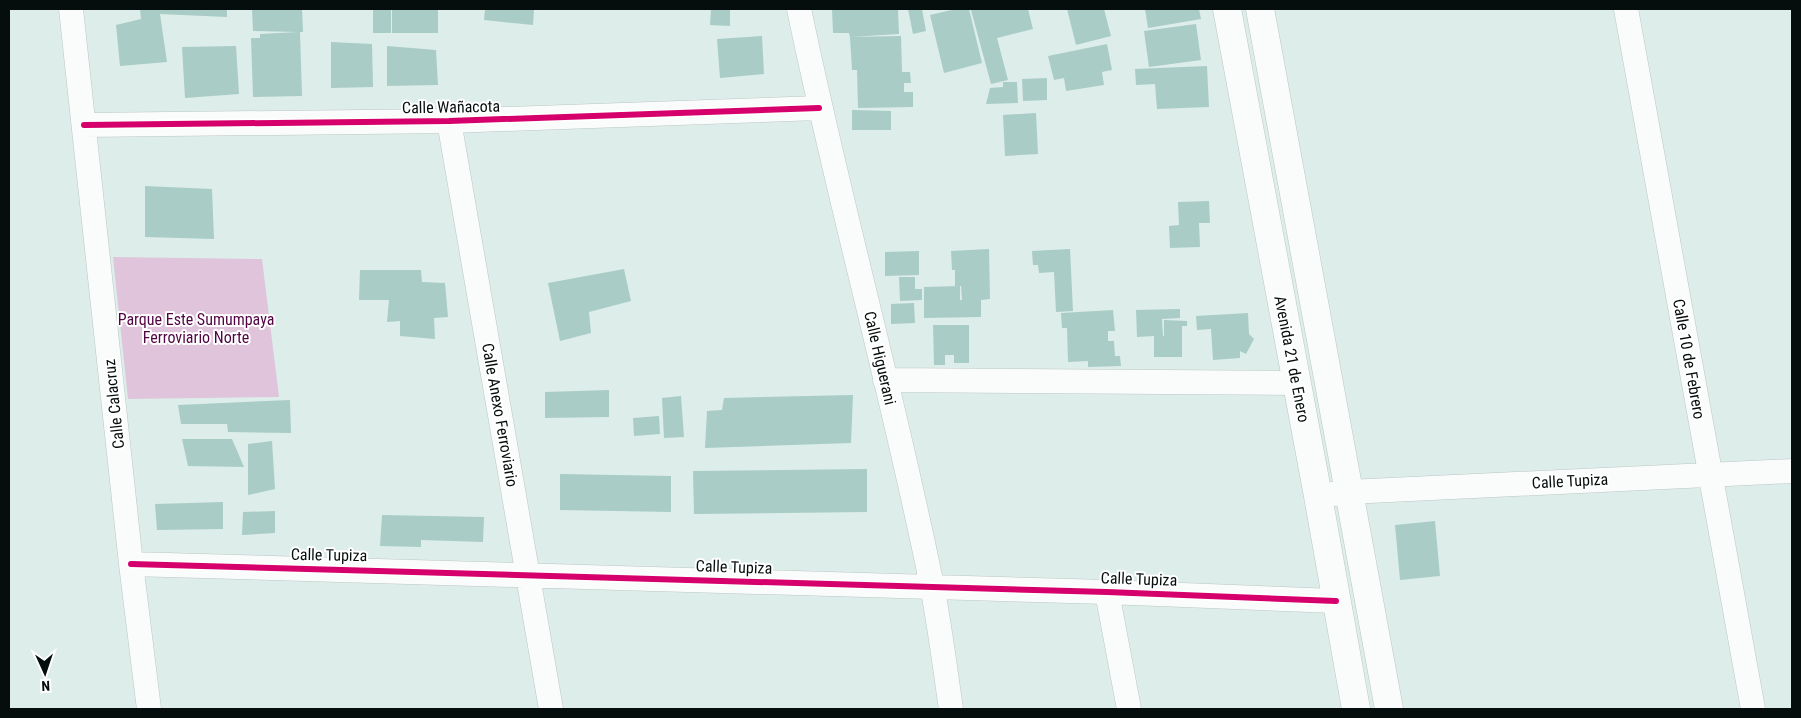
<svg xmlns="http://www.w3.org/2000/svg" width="1801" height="718" font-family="'Roboto Condensed',sans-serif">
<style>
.green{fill:#dfc4db}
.building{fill:#a9ccc7}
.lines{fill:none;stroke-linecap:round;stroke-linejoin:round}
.minor-casing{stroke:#bbc7c4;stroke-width:25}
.tertiary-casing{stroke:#bbc7c4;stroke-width:29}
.minor{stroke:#fafcfc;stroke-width:24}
.tertiary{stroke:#fafcfc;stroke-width:28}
.cycleway-casing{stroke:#fff;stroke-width:9}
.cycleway{stroke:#d6006c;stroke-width:6}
.labels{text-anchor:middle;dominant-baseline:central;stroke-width:4;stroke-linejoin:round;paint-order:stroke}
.street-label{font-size:16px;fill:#050e0d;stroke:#fff}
.park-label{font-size:16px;fill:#520543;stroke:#fff}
</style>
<rect width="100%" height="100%" fill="#ddedea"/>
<!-- green -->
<path class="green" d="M 113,257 L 262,259 L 279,397 L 128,399 Z"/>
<!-- building -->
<path class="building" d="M 140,9 L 227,9 L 227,17 L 160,14 L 167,62 L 120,66 L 116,25 L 141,19 Z
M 252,9 L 302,9 L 303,32 L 300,32 L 302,96 L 253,97 L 251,38 L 260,38 L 260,34 L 298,32 L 253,31 Z
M 373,9 L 391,9 L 391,33 L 373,33 Z
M 392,9 L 438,9 L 438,33 L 392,33 Z
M 485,9 L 534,9 L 533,25 L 484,20 Z
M 711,9 L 730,9 L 730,26 L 710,25 Z
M 832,9 L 898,9 L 899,34 L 850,37 L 849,33 L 833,33 Z
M 908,9 L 922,9 L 926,31 L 913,34 Z
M 956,9 L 969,9 L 982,63 L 944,73 L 930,15 Z
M 976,9 L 1028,9 L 1033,29 L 997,38 L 1008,80 L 991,84 L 971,10 Z
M 1067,9 L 1104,9 L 1111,36 L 1076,45 Z
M 1145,9 L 1199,9 L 1201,19 L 1148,28 Z
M 1196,24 L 1201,60 L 1149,67 L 1144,31 Z
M 762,36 L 764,74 L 720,78 L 717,39 Z
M 901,36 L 902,72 L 910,72 L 911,83 L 904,83 L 904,92 L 913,92 L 913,107 L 858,108 L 857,70 L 852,70 L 850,37 Z
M 331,42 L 372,44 L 373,87 L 331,88 Z
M 1107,44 L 1112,70 L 1102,72 L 1104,85 L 1066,91 L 1064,78 L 1054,80 L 1048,56 Z
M 236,46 L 239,94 L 185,98 L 182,47 Z
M 387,46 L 436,50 L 438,85 L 387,86 Z
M 1207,66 L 1209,107 L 1157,109 L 1155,84 L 1136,85 L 1135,69 Z
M 1047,78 L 1047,100 L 1023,101 L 1022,79 Z
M 1003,82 L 1017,82 L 1018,103 L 986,104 L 990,88 L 1003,87 Z
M 852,110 L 891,111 L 891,130 L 852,130 Z
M 1036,113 L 1038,154 L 1005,156 L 1003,115 Z
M 145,186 L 212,189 L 214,239 L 145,237 Z
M 1209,201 L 1210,223 L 1199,223 L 1200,247 L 1170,248 L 1169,226 L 1179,225 L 1178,202 Z
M 989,249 L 990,299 L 981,300 L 981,317 L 924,318 L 924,287 L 960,286 L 960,300 L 962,300 L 961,286 L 955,286 L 955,270 L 952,270 L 951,251 Z
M 1070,249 L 1073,311 L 1056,312 L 1054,272 L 1039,273 L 1038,265 L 1033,265 L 1032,251 Z
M 919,251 L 919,275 L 885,276 L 885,252 Z
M 624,269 L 631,301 L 589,312 L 591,333 L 560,341 L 548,283 Z
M 360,270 L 421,270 L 422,282 L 445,283 L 448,317 L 434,318 L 435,339 L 400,336 L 400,321 L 387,322 L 389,300 L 359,300 Z
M 899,277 L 915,277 L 915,289 L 922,289 L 922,300 L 900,301 Z
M 914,303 L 915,323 L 891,324 L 891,304 Z
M 1180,309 L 1180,318 L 1162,319 L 1163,336 L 1164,336 L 1164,320 L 1187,321 L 1187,326 L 1182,326 L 1182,357 L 1154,357 L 1154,336 L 1137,337 L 1136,310 Z
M 1113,310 L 1115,331 L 1108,331 L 1108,341 L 1114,341 L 1115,356 L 1120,356 L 1121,366 L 1088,367 L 1088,361 L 1068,362 L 1067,328 L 1062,328 L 1061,313 Z
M 1248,313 L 1249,334 L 1254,339 L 1246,354 L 1240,351 L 1240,358 L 1213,360 L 1211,329 L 1197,330 L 1196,316 Z
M 933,325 L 969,325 L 969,363 L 954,363 L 954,355 L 945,355 L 945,365 L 934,365 Z
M 609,390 L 609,417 L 545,418 L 545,392 Z
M 853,395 L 851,443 L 705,448 L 707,411 L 722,410 L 724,398 Z
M 681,396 L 684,437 L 664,438 L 662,398 Z
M 290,400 L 291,433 L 228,432 L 227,424 L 181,424 L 178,405 Z
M 659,416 L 660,434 L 634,436 L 633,418 Z
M 182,439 L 232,439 L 244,467 L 188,466 Z
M 272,441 L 275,489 L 248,495 L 248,444 Z
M 867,469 L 867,512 L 694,514 L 693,471 Z
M 560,474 L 671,476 L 671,512 L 560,510 Z
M 223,502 L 223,529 L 157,530 L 155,504 Z
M 275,511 L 275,533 L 242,535 L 243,512 Z
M 382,515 L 484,517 L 483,542 L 421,540 L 421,547 L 380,546 Z
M 1435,521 L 1440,576 L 1400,580 L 1395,525 Z"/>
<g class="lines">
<!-- minor casing -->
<g class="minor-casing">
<path id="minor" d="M 71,9 L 131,564 L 149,709
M 799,9 C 839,202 893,393 932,586 C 940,627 945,668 951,709
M 1626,9 L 1753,709
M 449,121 L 551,709
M 84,125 L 449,121 L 819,108
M 885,380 L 1296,383
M 1318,496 L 1348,492 L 1792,471
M 131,564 L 1107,592 L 1336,601
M 1107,592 L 1129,709"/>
</g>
<!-- tertiary casing -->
<g class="tertiary-casing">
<path id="tertiary" d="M 1227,9 L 1318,496 L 1356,709
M 1260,9 L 1389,709"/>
</g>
<!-- minor -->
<use href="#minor" class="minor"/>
<!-- tertiary -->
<use href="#tertiary" class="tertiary"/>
<!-- cycleway casing -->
<g class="cycleway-casing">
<path id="cycleway" d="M 84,125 L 449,121 L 819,108
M 131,564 L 1107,592 L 1336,601"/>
</g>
<!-- cycleway -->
<use href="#cycleway" class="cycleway"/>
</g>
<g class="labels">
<!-- street labels -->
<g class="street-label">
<text transform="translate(451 107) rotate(-1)">Calle Wañacota</text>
<text transform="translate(880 358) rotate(77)">Calle Higuerani</text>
<text transform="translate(1292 359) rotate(79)">Avenida 21 de Enero</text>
<text transform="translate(1689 359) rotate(80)">Calle 10 de Febrero</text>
<text transform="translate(114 404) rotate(-96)">Calle Calacruz</text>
<text transform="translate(500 415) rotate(80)">Calle Anexo Ferroviario</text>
<text transform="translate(1570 481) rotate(-3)">Calle Tupiza</text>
<text transform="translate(329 555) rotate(1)">Calle Tupiza</text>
<text transform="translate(734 567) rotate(2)">Calle Tupiza</text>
<text transform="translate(1139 579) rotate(2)">Calle Tupiza</text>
</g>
<!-- park labels -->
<g class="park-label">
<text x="196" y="319">Parque Este Sumumpaya<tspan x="196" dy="18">Ferroviario Norte</tspan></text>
</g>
</g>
<!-- border -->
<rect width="1801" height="718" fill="none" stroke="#050e0d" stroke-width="20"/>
<!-- north arrow -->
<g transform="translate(45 673) rotate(177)" stroke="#ffffff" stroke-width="4" paint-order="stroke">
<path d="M0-4L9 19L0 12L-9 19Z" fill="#050e0d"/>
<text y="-8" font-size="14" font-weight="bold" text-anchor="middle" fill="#050e0d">N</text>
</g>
</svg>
